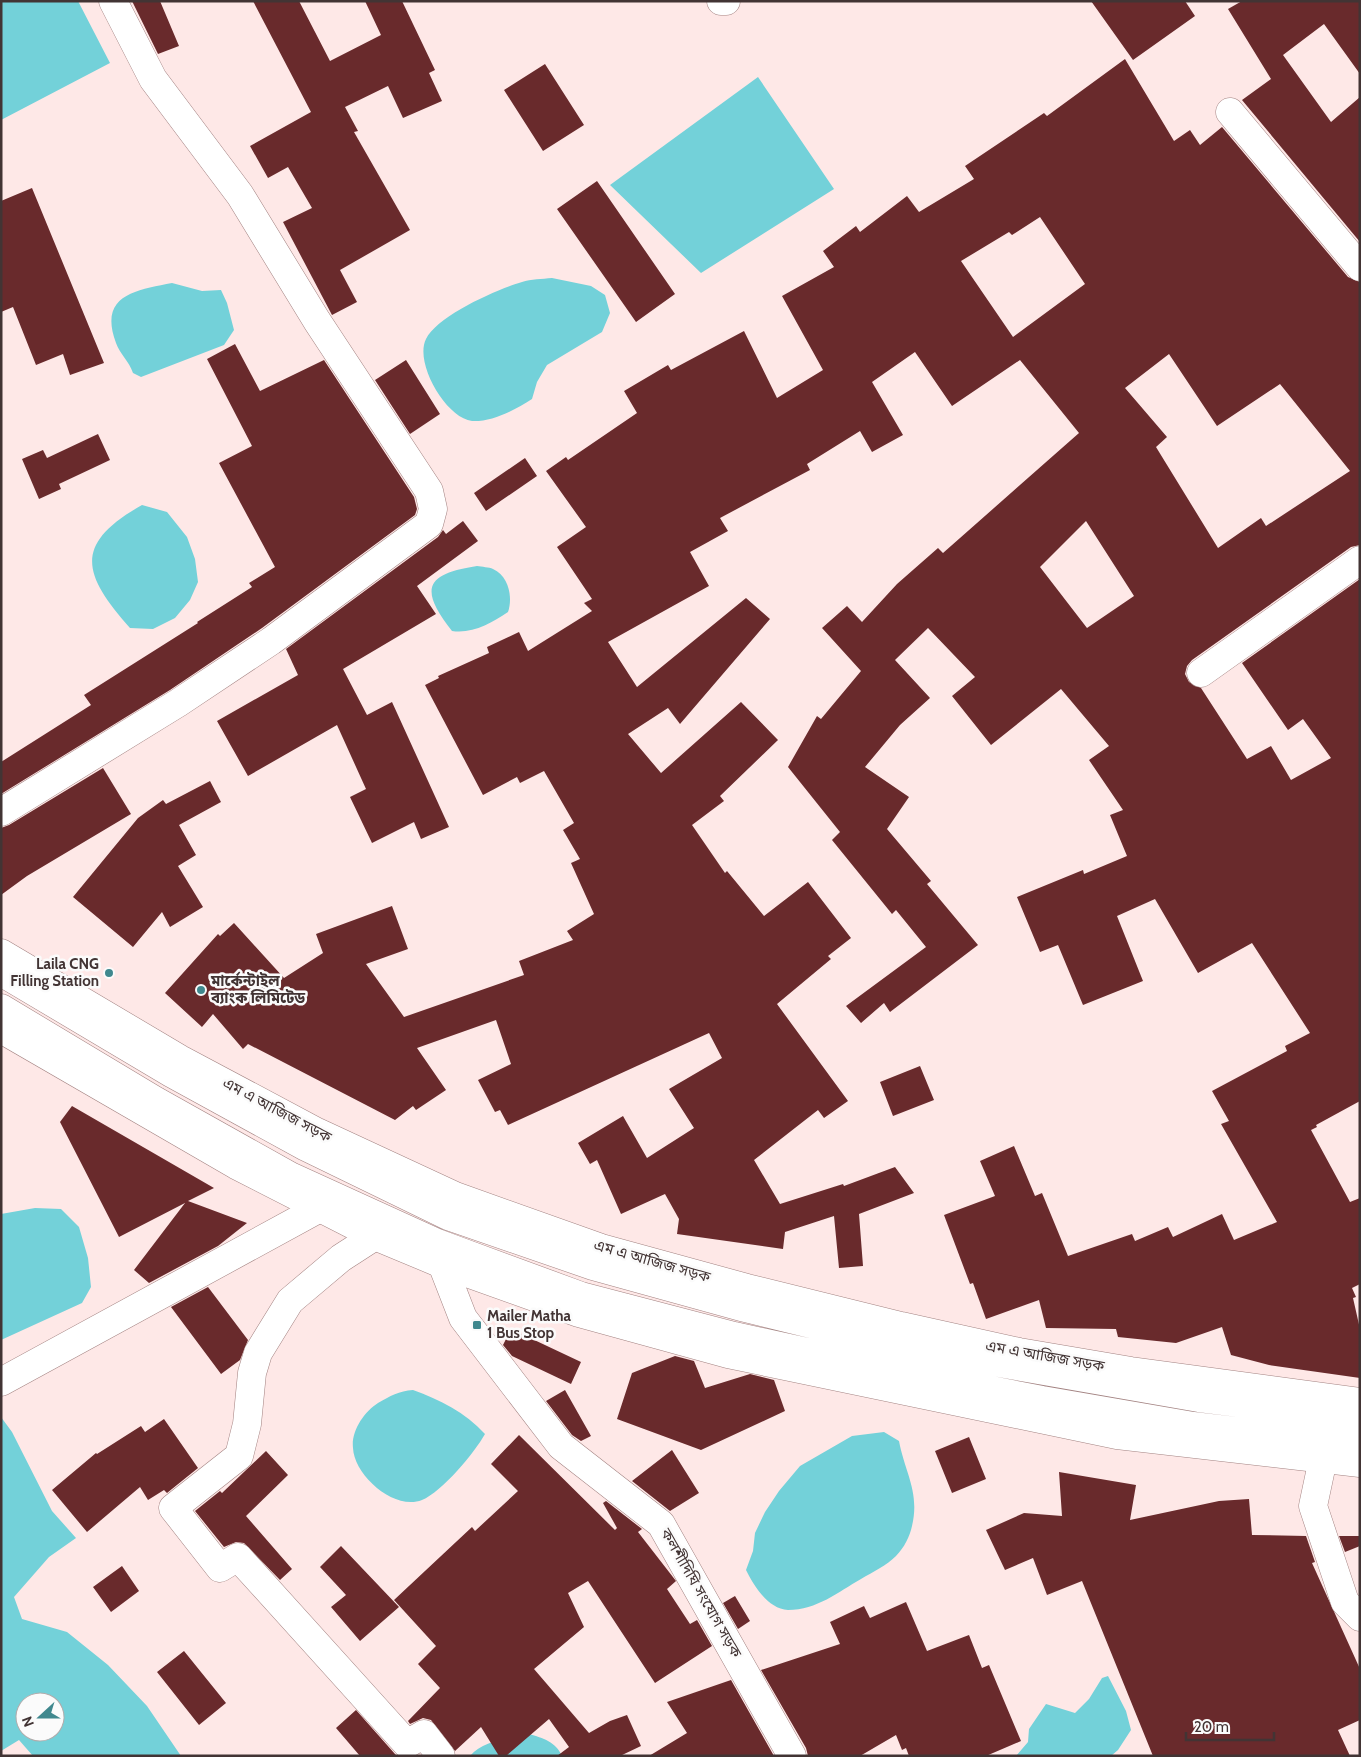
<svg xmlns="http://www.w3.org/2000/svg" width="1361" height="1757" font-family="Cabin,'Noto Sans Bengali',sans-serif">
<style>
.water{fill:#73d1d9;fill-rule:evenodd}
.building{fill:#692a2c;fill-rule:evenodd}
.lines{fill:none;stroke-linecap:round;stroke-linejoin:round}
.minor-casing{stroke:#a38382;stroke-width:29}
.major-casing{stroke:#a38382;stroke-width:29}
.highway-casing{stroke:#a38382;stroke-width:29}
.minor{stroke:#fff;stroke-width:28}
.major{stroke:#fff;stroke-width:28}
.highway{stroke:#fff;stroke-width:28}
.poi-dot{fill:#40888e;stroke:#fbfbfb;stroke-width:2}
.labels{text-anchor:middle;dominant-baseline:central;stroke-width:5;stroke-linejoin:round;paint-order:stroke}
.poi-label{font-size:15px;font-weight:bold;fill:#423434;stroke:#fbfbfb;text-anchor:start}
.street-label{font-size:15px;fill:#423434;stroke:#fbfbfb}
</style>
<rect width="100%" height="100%" fill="#fee8e7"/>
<!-- water -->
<path class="water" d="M 1,1 L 78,1 L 110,63 L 1,120 Z
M 758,77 L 834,189 L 701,273 L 610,185 Z
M 552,278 L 591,286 L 605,295 L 610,313 L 602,332 L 547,365 L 537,382 L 532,399 C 515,410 492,422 472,421 C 446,418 414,363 426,339 C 437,316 497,289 522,282 C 531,279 542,279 552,278 Z
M 172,283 L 202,291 L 221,290 L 227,303 L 234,330 L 224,345 L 141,377 L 133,373 C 129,361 120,354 116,343 C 98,295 136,290 172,283 Z
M 142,505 L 167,512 L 187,537 L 195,559 L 198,582 L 190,600 L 175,618 L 153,629 L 130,628 C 82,574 73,544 142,505 Z
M 477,566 C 482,567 489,567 493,569 C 509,576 513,598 508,612 C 491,623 473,634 452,631 C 419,589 425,574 477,566 Z
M 35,1208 L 61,1209 L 79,1227 L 88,1258 L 91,1287 L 82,1303 L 1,1340 L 1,1214 Z
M 413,1390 C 440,1400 465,1412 485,1434 C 475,1452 442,1492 422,1500 C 394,1511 354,1475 353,1448 C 351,1431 364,1412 378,1403 C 390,1396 399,1391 413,1390 Z
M 1,1417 L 12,1432 L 52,1511 L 76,1538 L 49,1557 L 14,1597 L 22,1619 L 67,1632 L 108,1665 L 147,1706 L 181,1756 L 33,1756 L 19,1740 L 1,1751 ZM 25,1702 L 55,1702 L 55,1732 L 25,1732 Z
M 884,1432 L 899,1441 C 905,1473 920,1492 912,1526 C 910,1536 904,1548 896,1556 C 887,1565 873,1572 861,1579 C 838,1592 817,1610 788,1610 C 768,1609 754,1586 746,1570 L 753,1551 L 755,1533 L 765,1512 L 779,1491 L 800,1466 L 852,1436 Z
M 1108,1676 L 1126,1711 L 1131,1730 L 1118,1750 L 1111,1756 L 1016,1756 L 1028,1742 L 1029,1729 L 1046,1704 L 1075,1713 L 1089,1699 L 1102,1678 Z
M 529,1734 C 543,1738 556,1742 562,1756 L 470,1756 C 484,1740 509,1738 529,1734 Z"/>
<!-- building -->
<path class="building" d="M 132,1 L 160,1 L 179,46 L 158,54 Z
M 253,1 L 299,1 L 330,61 L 381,35 L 365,1 L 402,1 L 435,70 L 429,73 L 442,101 L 403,118 L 388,86 L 345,107 L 358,131 L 354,132 L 410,230 L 340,270 L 357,302 L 332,315 L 283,222 L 312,208 L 288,167 L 268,178 L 250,146 L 311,112 Z
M 1091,1 L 1185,1 L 1195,16 L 1133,60 Z
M 1242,1 L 1360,1 L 1360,74 L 1324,24 L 1283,55 L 1331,122 L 1360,97 L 1360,242 L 1242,100 L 1271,79 L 1228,9 Z
M 1125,59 L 1174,141 L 1190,130 L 1200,145 L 1222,127 L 1348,277 L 1360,282 L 1360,545 L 1351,547 L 1192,660 L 1187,666 L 1185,674 L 1189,682 L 1201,688 L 1247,759 L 1271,746 L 1291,780 L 1331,758 L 1303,719 L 1288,730 L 1242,663 L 1360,579 L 1360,1101 L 1316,1125 L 1317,1127 L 1311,1130 L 1350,1202 L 1360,1198 L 1360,1284 L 1352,1288 L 1356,1297 L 1353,1298 L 1360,1329 L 1360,1378 L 1269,1365 L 1231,1355 L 1222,1327 L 1176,1343 L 1118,1337 L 1116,1329 L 1046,1328 L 1039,1300 L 986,1319 L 973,1283 L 970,1284 L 944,1215 L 995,1196 L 980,1161 L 1014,1146 L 1035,1196 L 1042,1193 L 1068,1256 L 1132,1234 L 1135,1241 L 1168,1227 L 1173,1237 L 1222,1214 L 1234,1240 L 1277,1222 L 1221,1124 L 1229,1121 L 1212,1091 L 1287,1051 L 1285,1046 L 1310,1033 L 1252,943 L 1198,973 L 1155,899 L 1117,916 L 1143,981 L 1083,1005 L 1058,945 L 1040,952 L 1017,897 L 1083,870 L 1084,874 L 1127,856 L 1110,815 L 1123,810 L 1089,760 L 1109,746 L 1061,689 L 991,745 L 952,696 L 975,677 L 928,628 L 895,660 L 930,698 L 900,725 L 865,767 L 909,797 L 887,829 L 931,881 L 927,884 L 978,945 L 890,1012 L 884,1003 L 861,1023 L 846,1006 L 926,947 L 896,910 L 892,914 L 832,840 L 840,832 L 788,767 L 817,716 L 821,719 L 861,671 L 822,628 L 847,606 L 862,622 L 897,584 L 938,548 L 943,553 L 1079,433 L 1020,360 L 952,406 L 915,352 L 872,382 L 903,435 L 872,452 L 860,431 L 807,464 L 810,470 L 720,518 L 728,531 L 690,552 L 709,586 L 608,642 L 637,687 L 746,598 L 770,619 L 680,724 L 668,708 L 628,734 L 661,773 L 741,702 L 778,740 L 720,796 L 724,801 L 692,825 L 725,873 L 727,871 L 764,916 L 808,882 L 851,938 L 828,956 L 831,959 L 777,1004 L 848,1101 L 824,1118 L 818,1110 L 754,1160 L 780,1204 L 843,1184 L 844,1186 L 895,1167 L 914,1193 L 859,1214 L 863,1266 L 839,1268 L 834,1216 L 785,1232 L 783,1249 L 677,1234 L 679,1219 L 665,1194 L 621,1214 L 597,1160 L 590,1164 L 578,1143 L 623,1116 L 647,1158 L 694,1128 L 669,1089 L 722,1058 L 709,1033 L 508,1125 L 500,1110 L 495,1112 L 478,1080 L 511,1064 L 496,1020 L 417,1048 L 446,1090 L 416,1110 L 413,1106 L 395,1120 L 248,1044 L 243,1049 L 213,1014 L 202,1027 L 165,993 L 218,934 L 220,936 L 234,923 L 284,978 L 323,953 L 316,934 L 392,906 L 408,949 L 366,964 L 404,1017 L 524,975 L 519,961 L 573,940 L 567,931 L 594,914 L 571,863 L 580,859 L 563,830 L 574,823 L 544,771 L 520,783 L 517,777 L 483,795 L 425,685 L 439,678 L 438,676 L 489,653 L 487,647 L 519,632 L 528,651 L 592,611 L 584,603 L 592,599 L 557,547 L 586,527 L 546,471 L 566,457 L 568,460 L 637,413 L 624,391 L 668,365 L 671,370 L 744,331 L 777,398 L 823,370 L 782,296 L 834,267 L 823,251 L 856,226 L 860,232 L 907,196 L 919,212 L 974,179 L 965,166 L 1044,113 L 1047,116 ZM 1040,217 L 1085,284 L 1013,337 L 961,261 L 1009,232 L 1012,235 ZM 1169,354 L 1217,426 L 1280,384 L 1350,471 L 1266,526 L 1261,518 L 1218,548 L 1156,447 L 1167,437 L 1125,388 ZM 1086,521 L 1134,596 L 1087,628 L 1040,567 Z
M 545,64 L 584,125 L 543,151 L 504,90 Z
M 597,181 L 675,294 L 636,322 L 557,209 Z
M 32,188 L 104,363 L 70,375 L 63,354 L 36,365 L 13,307 L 1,312 L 1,201 Z
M 235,344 L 260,391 L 324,360 L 414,497 L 417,509 L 415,515 L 262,628 L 170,690 L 1,794 L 1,762 L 91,705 L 84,695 L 198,623 L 197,622 L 252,587 L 249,583 L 275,567 L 219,463 L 252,446 L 207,359 Z
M 406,360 L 440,414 L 410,434 L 375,380 Z
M 98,434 L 110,460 L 59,484 L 61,489 L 39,499 L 22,459 L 43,450 L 47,458 Z
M 525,458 L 537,476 L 486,511 L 474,493 Z
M 463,521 L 478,541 L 417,586 L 436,614 L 343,669 L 367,715 L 392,702 L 449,827 L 421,839 L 414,822 L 372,843 L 350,797 L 366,789 L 337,725 L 248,776 L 217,721 L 298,675 L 286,649 L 438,537 L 443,530 L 446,534 Z
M 103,768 L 131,814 L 27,876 L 1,895 L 1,828 L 9,825 Z
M 210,781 L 221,802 L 179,825 L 196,855 L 178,866 L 203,907 L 170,927 L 162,912 L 133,947 L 73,897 L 138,818 L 163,800 L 166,804 Z
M 920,1066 L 934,1100 L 893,1116 L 880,1082 Z
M 72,1106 L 214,1188 L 188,1201 L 247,1223 L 218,1246 L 149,1283 L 134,1270 L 185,1203 L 119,1237 L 60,1122 Z
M 208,1287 L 248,1340 L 240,1360 L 221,1374 L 171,1307 Z
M 511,1329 L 581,1362 L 571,1384 L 512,1356 L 503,1345 Z
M 675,1356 L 694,1361 L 705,1388 L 750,1374 L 774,1380 L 785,1411 L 701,1450 L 617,1419 L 632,1373 Z
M 565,1390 L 591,1436 L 581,1441 L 572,1435 L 546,1401 Z
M 164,1419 L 198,1468 L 167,1493 L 164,1490 L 148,1500 L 140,1487 L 87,1532 L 52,1490 L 96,1453 L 97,1454 L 141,1426 L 145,1432 Z
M 519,1435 L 615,1530 L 617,1528 L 603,1503 L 606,1501 L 642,1529 L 638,1532 L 676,1581 L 667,1589 L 690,1624 L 697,1620 L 712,1646 L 655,1683 L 588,1581 L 568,1593 L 584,1627 L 534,1669 L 589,1733 L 610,1721 L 627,1715 L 641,1746 L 620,1756 L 557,1756 L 569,1747 L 549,1719 L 506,1756 L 499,1756 L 481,1727 L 455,1751 L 431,1720 L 423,1718 L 410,1724 L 408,1721 L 440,1688 L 418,1664 L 436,1646 L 394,1600 L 472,1527 L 475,1531 L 518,1491 L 491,1464 Z
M 969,1437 L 986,1479 L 952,1493 L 935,1451 Z
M 672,1450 L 699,1493 L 670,1511 L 632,1481 Z
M 266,1451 L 288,1475 L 246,1516 L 292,1569 L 280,1580 L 244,1543 L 236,1542 L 224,1547 L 195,1511 L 220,1491 L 222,1493 Z
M 1059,1472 L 1136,1485 L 1130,1520 L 1219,1501 L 1249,1499 L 1252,1535 L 1306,1536 L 1315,1562 L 1312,1563 L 1360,1669 L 1360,1720 L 1338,1730 L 1350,1756 L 1153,1756 L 1082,1581 L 1047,1595 L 1033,1558 L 1005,1570 L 986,1530 L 1024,1513 L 1062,1516 Z
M 1339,1536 L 1360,1536 L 1360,1546 L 1345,1552 Z
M 341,1546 L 399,1607 L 360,1641 L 331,1607 L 346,1595 L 320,1567 Z
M 122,1566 L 139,1591 L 111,1612 L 93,1587 Z
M 735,1596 L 750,1621 L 738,1629 L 723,1603 Z
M 906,1602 L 927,1651 L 969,1635 L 982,1668 L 989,1665 L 1021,1741 L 986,1756 L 909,1756 L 906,1748 L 902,1750 L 896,1735 L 860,1756 L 808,1756 L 806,1748 L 761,1670 L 840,1644 L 830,1622 L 864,1606 L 870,1618 Z
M 184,1651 L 226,1703 L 199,1725 L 157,1672 Z
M 731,1680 L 774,1756 L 649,1756 L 687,1733 L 667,1702 Z
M 356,1710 L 395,1754 L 397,1756 L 360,1756 L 336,1728 Z"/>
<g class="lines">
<!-- minor casing -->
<g class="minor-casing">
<path id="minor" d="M 721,1 L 726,1
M 1230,112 L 1360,267
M 1201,673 L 1360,560
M 1,812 L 178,703 L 271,641 L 429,524 L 433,509 L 429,491 L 317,321 L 240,195 L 153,79 L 113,1
M 375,1236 L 341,1258 L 290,1301 L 258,1353 L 252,1373 L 247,1424 L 239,1456 L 173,1508 L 220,1568 L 238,1557 L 407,1744 L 424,1734 L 441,1756
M 442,1264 L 463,1318 L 561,1446 L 661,1524 L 792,1756
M 1,1382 L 320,1208
M 1323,1459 L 1313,1506 L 1345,1602 L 1360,1617"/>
</g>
<!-- major casing -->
<g class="major-casing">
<path id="major" d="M 1,953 L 180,1059 L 317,1132 L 455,1196 L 601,1248 L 747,1288 L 901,1326 L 1019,1352 L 1131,1371 L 1360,1402
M 1,1029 L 236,1165 L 375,1236 L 442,1264 L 579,1313 L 728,1354 L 1117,1435 L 1360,1463"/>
</g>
<!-- highway casing -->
<g class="highway-casing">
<path id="highway" d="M 1,972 L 171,1073 L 306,1147 L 448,1216 L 593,1266 L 745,1308 L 896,1345 L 1199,1398 L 1360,1418
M 1,1008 L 156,1101 L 290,1176 L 437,1243 L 581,1296 L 734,1336 L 889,1370 L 1042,1400 L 1193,1426 L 1360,1445"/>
</g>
<!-- minor -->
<use href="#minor" class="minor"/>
<!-- major -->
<use href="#major" class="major"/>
<!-- highway -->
<use href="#highway" class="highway"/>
</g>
<!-- markers -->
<g class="poi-dot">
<circle cx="109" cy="973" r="5"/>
<circle cx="201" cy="990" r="5"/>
<rect x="472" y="1320" width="10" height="10" rx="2.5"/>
</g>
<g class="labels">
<!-- poi labels -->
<g class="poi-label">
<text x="99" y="964" text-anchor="end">Laila CNG<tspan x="99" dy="17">Filling Station</tspan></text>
<text x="211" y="981">মার্কেন্টাইল<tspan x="211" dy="17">ব্যাংক লিমিটেড</tspan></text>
<text x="487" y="1316">Mailer Matha<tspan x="487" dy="17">1 Bus Stop</tspan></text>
</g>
<!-- street labels -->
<g class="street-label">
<text transform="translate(277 1110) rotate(28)">এম এ আজিজ সড়ক</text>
<text transform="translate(652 1261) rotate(16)">এম এ আজিজ সড়ক</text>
<text transform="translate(1045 1356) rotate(10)">এম এ আজিজ সড়ক</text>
<text transform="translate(701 1593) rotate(60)">কলশীদিঘি সংযোগ সড়ক</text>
</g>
</g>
<!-- border -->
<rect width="1361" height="1757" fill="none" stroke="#423434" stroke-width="5"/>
<!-- north arrow -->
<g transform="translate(40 1717) rotate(249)"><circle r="24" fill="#fbfbfb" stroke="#b1abab"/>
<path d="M0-4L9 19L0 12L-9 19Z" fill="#40888e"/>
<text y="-8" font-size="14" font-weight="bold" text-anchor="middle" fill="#423434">N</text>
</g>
<!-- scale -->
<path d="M1186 1732v8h88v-8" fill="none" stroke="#423434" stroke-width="2.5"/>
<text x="1194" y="1732" font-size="15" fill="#423434" stroke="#fbfbfb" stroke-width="4" paint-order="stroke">20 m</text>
</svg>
